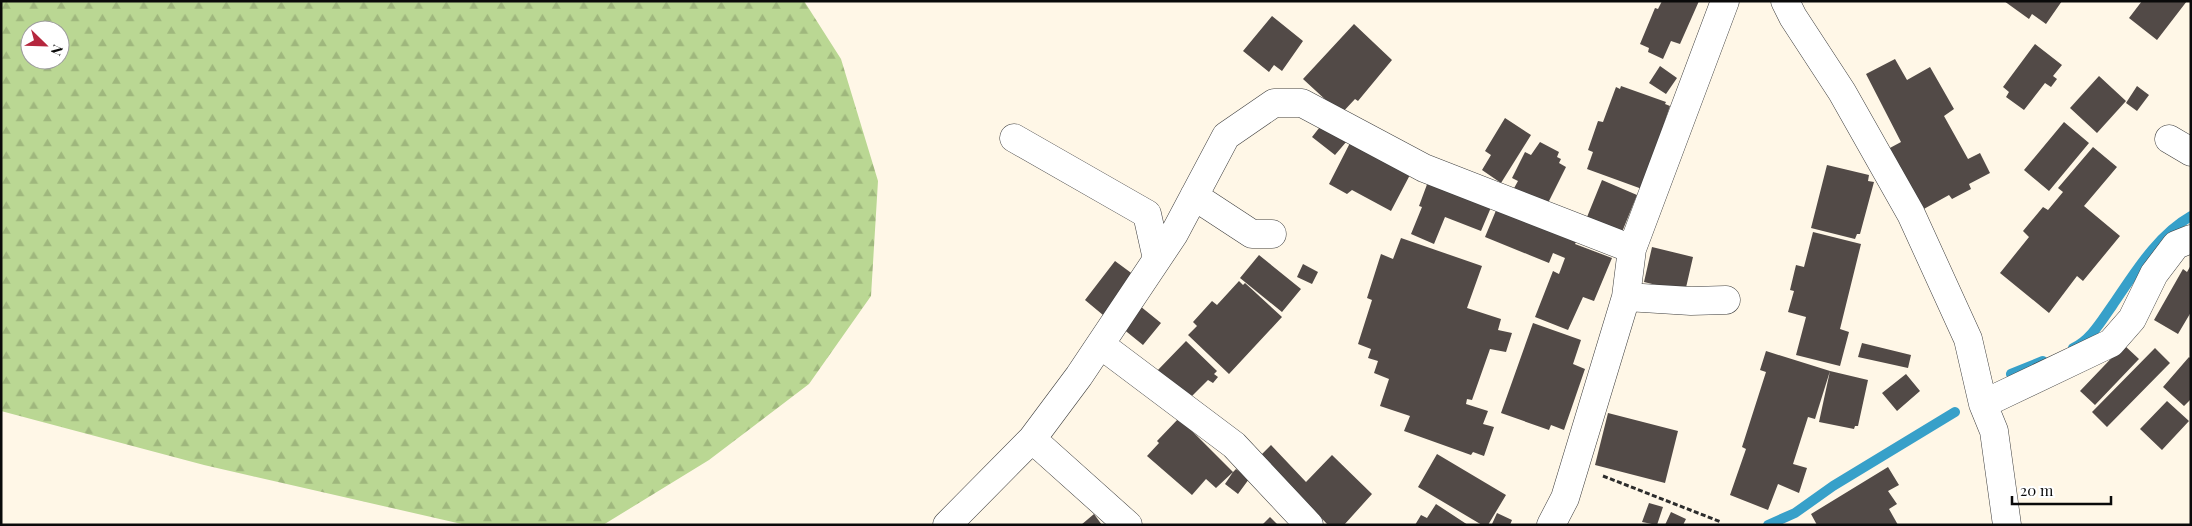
<svg xmlns="http://www.w3.org/2000/svg" width="2192" height="526" font-family="'Playfair Display',serif">
<style>
.forest{fill:url(#forest-firs);fill-rule:evenodd}
.lines{fill:none;stroke-linecap:round;stroke-linejoin:round}
.stream{stroke:#37a0c9;stroke-width:10}
.building{fill:#524a47}
.minor-casing{stroke:#3d3d3d;stroke-width:29}
.path{stroke:#2c2c2c;stroke-width:3;stroke-dasharray:5 2.5;stroke-linecap:butt}
.minor{stroke:#fff;stroke-width:28}
</style>
<defs>
<pattern id="forest-firs" width="22" height="20" patternUnits="userSpaceOnUse" patternTransform="scale(1.25)"><rect width="22" height="20" fill="#bad793"/><path d="M5 1l3.5 6h-7zM16 11l3.5 6h-7z" fill="#9fb77d"/></pattern>
</defs>
<rect width="100%" height="100%" fill="#fff7e7"/>
<!-- forest -->
<path class="forest" d="M 1,1 L 804,1 L 841,59 L 878,181 L 871,296 L 809,384 L 709,460 L 603,525 L 466,525 L 204,465 L 1,411 ZM 30,30 L 60,30 L 60,60 L 30,60 Z"/>
<g class="lines">
<!-- stream -->
<path class="stream" d="M 2073,348 C 2090,341 2102,320 2112,306 C 2134,274 2157,235 2191,216
M 2011,374 L 2043,361
M 1768,525 L 1795,513 L 1833,486 L 1955,412"/>
</g>
<!-- building -->
<path class="building" d="M 1662,1 L 1699,1 L 1680,44 L 1671,41 L 1663,59 L 1648,52 L 1649,48 L 1640,44 L 1655,8 L 1658,9 Z
M 2004,1 L 2062,1 L 2046,24 L 2032,14 L 2029,19 Z
M 2142,1 L 2187,1 L 2157,40 L 2129,18 Z
M 1272,16 L 1303,41 L 1282,71 L 1274,65 L 1269,72 L 1243,51 Z
M 1354,24 L 1392,60 L 1358,101 L 1355,99 L 1341,114 L 1303,79 Z
M 2035,44 L 2062,65 L 2053,76 L 2057,79 L 2051,87 L 2045,83 L 2024,110 L 2006,97 L 2009,92 L 2003,87 Z
M 1895,59 L 1907,80 L 1930,67 L 1954,109 L 1944,116 L 1968,159 L 1980,153 L 1990,173 L 1969,184 L 1971,189 L 1952,199 L 1949,195 L 1922,210 L 1888,149 L 1901,142 L 1866,74 Z
M 1660,66 L 1677,78 L 1666,94 L 1649,83 Z
M 2099,76 L 2126,101 L 2097,133 L 2070,108 Z
M 1621,86 L 1666,102 L 1665,104 L 1670,106 L 1642,189 L 1587,169 L 1593,152 L 1588,150 L 1598,121 L 1603,122 L 1616,87 L 1620,89 Z
M 2137,86 L 2149,95 L 2137,111 L 2126,103 Z
M 1505,118 L 1531,135 L 1501,183 L 1482,170 L 1491,155 L 1485,151 Z
M 2064,122 L 2089,143 L 2049,191 L 2024,170 Z
M 1323,123 L 1347,141 L 1335,155 L 1312,137 Z
M 1352,139 L 1412,171 L 1391,211 L 1352,190 L 1347,194 L 1329,184 Z
M 1540,142 L 1559,152 L 1557,157 L 1561,159 L 1559,163 L 1566,167 L 1547,205 L 1513,190 L 1518,181 L 1512,178 L 1525,152 L 1531,155 Z
M 2093,147 L 2117,167 L 2084,206 L 2120,236 L 2083,281 L 2077,276 L 2049,313 L 2000,273 L 2029,237 L 2023,231 L 2043,207 L 2048,210 L 2063,192 L 2058,188 Z
M 1827,165 L 1869,175 L 1868,181 L 1874,182 L 1860,234 L 1857,234 L 1855,239 L 1811,228 Z
M 1429,179 L 1492,205 L 1481,231 L 1445,217 L 1434,244 L 1411,234 L 1422,207 L 1419,206 Z
M 1602,180 L 1637,195 L 1620,237 L 1585,222 Z
M 1497,208 L 1577,240 L 1575,244 L 1612,258 L 1594,301 L 1583,297 L 1568,330 L 1535,317 L 1553,271 L 1559,274 L 1565,258 L 1553,253 L 1549,263 L 1485,237 Z
M 1813,232 L 1861,244 L 1840,329 L 1849,332 L 1840,366 L 1796,355 L 1806,317 L 1788,312 L 1794,291 L 1790,290 L 1796,265 L 1804,267 Z
M 1401,238 L 1482,266 L 1467,308 L 1501,319 L 1498,330 L 1512,333 L 1506,352 L 1490,349 L 1472,400 L 1467,399 L 1466,404 L 1488,411 L 1483,424 L 1494,427 L 1484,456 L 1473,452 L 1471,455 L 1404,431 L 1410,416 L 1380,406 L 1389,379 L 1374,373 L 1378,361 L 1368,358 L 1371,349 L 1358,344 L 1372,300 L 1367,298 L 1381,254 L 1393,259 Z
M 1652,247 L 1693,257 L 1685,292 L 1644,282 Z
M 1259,255 L 1301,289 L 1282,312 L 1240,278 Z
M 1115,261 L 1134,275 L 1103,315 L 1085,300 Z
M 1303,264 L 1318,272 L 1312,284 L 1297,277 Z
M 2191,265 L 2191,312 L 2178,334 L 2154,320 L 2183,269 L 2187,272 Z
M 1239,281 L 1243,285 L 1245,283 L 1282,317 L 1229,374 L 1188,335 L 1197,326 L 1193,322 L 1212,301 L 1217,305 Z
M 1140,306 L 1161,323 L 1143,345 L 1122,328 Z
M 1533,323 L 1581,340 L 1573,364 L 1585,369 L 1564,430 L 1551,425 L 1549,430 L 1501,413 Z
M 1186,341 L 1217,371 L 1214,374 L 1218,377 L 1213,383 L 1208,380 L 1189,399 L 1156,372 Z
M 1862,343 L 1911,355 L 1908,368 L 1858,357 Z
M 2124,345 L 2139,359 L 2095,405 L 2080,391 Z
M 2155,348 L 2170,363 L 2107,427 L 2092,412 Z
M 1766,351 L 1830,371 L 1815,419 L 1808,417 L 1793,464 L 1807,468 L 1799,493 L 1778,484 L 1768,510 L 1730,495 L 1746,449 L 1742,447 L 1766,372 L 1760,370 Z
M 2189,357 L 2191,359 L 2191,399 L 2184,406 L 2163,387 Z
M 1830,371 L 1868,380 L 1858,426 L 1855,426 L 1854,429 L 1819,422 Z
M 1906,374 L 1920,391 L 1897,411 L 1882,393 Z
M 2167,401 L 2189,421 L 2162,450 L 2140,429 Z
M 1608,413 L 1678,431 L 1665,483 L 1595,465 Z
M 1179,418 L 1233,472 L 1236,469 L 1249,479 L 1238,494 L 1225,484 L 1233,472 L 1216,488 L 1206,479 L 1192,495 L 1147,456 L 1159,443 L 1157,441 Z
M 1271,445 L 1306,482 L 1332,455 L 1372,494 L 1344,525 L 1328,525 L 1261,455 Z
M 1437,454 L 1506,495 L 1488,525 L 1482,525 L 1418,487 Z
M 1888,467 L 1899,485 L 1888,491 L 1897,504 L 1889,509 L 1898,525 L 1817,525 L 1811,514 Z
M 1649,503 L 1663,507 L 1657,525 L 1642,522 Z
M 1436,504 L 1468,525 L 1415,525 L 1421,515 L 1427,518 Z
M 1671,512 L 1686,519 L 1683,525 L 1665,525 Z
M 1497,513 L 1512,520 L 1510,525 L 1492,524 Z
M 1094,514 L 1102,525 L 1081,525 Z
M 1270,517 L 1278,525 L 1262,525 Z"/>
<g class="lines">
<!-- minor casing -->
<g class="minor-casing">
<path id="minor" d="M 1785,1 L 1793,17 L 1842,92 L 1911,214 L 1968,339 L 1983,404 L 1994,431 L 2007,525
M 1014,138 L 1147,214 L 1157,259
M 2169,139 L 2191,152
M 1194,196 L 1252,234 L 1272,234
M 1626,297 L 1691,301 L 1726,300
M 1101,345 L 1234,445 L 1309,525
M 1983,404 L 2111,343 L 2132,319 L 2154,274 L 2176,245 L 2191,239
M 1032,439 L 1128,525
M 947,525 L 1032,439 L 1079,376 L 1174,234 L 1226,136 L 1274,103 L 1302,103 L 1424,168 L 1632,249
M 1551,525 L 1565,498 L 1626,297 L 1632,249 L 1725,1"/>
</g>
<!-- path -->
<path class="path" d="M 1603,476 L 1721,522"/>
<!-- minor -->
<use href="#minor" class="minor"/>
</g>
<!-- border -->
<rect width="2192" height="526" fill="none" stroke="#0a0a0a" stroke-width="5"/>
<!-- north arrow -->
<g transform="translate(45 45) rotate(113)"><circle r="24" fill="#ffffff" stroke="#9d9d9d"/>
<path d="M0-4L9 19L0 12L-9 19Z" fill="#b5273e"/>
<text y="-8" font-size="14" font-weight="bold" text-anchor="middle" fill="#0a0a0a">N</text>
</g>
<!-- scale -->
<path d="M2012 496v8h99v-8" fill="none" stroke="#0a0a0a" stroke-width="2.5"/>
<text x="2020" y="496" font-size="15" fill="#0a0a0a" stroke="#ffffff" stroke-width="4" paint-order="stroke">20 m</text>
</svg>
